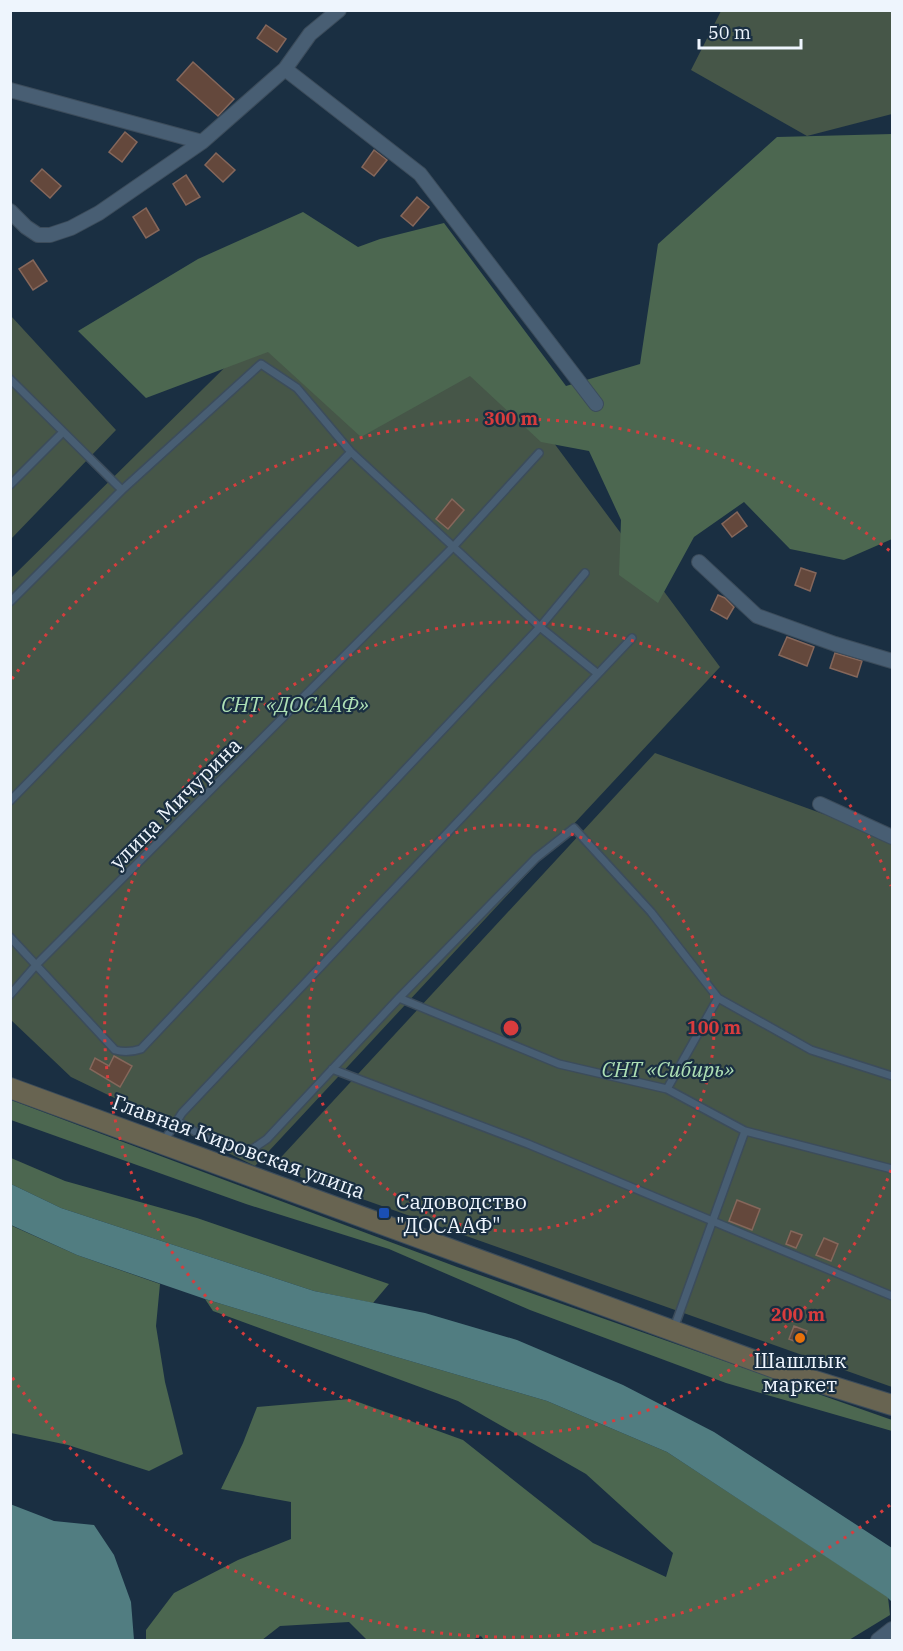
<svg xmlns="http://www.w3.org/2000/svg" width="903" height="1651" font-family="'IBM Plex Serif',serif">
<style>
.green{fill:#465648}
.forest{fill:#4c6750}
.water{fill:#517d81}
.building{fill:#64483c;stroke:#85675b;stroke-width:1.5}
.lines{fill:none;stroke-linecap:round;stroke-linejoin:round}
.service-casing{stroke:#3c4c5b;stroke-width:10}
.minor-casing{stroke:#3c4c5b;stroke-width:16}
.secondary-casing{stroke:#3c4c5b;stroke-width:22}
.service{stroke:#485e73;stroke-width:7}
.minor{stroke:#485e73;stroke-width:14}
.secondary{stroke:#686451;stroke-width:20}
.ring{fill:none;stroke:#d83c3d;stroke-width:3;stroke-dasharray:3 6}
.transit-dot{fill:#1a4fb4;stroke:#1a2f42;stroke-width:2}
.food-dot{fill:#e8710a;stroke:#1a2f42;stroke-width:2}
.labels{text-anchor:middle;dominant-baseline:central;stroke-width:4.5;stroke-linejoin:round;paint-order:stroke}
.park-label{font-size:21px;font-style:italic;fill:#aee0b5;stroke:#1a2f42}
.street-label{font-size:21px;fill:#eef5fd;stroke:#1a2f42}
.poi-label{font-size:21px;fill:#eef5fd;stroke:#1a2f42;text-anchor:start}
.centre{fill:#d83c3d;stroke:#1a2f42;stroke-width:3}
.ring-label{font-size:18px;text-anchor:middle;font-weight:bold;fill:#d83c3d;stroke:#1a2f42;stroke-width:4.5;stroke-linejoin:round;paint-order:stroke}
</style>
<rect width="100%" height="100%" fill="#1a2f42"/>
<!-- green -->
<path class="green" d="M 721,11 L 892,11 L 892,114 L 807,136 L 691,70 Z
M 11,316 L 116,430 L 11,539 Z
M 273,320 L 482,346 L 720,667 L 255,1166 L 71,1077 L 11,1020 L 10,579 Z
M 655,753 L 892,839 L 892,1387 L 272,1167 Z"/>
<!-- forest -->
<path class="forest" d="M 892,134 L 892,539 L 844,560 L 790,549 L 744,502 L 694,537 L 658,603 L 619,575 L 621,520 L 589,451 L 541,442 L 470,376 L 361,437 L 268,352 L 146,398 L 78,331 L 198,259 L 303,212 L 358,247 L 380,239 L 444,223 L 566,386 L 640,364 L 658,244 L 777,137 Z
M 11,1100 L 457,1267 L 892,1420 L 892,1431 L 726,1383 L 530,1310 L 389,1249 L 246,1204 L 11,1120 Z
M 11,1158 L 65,1181 L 197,1218 L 389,1284 L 373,1303 L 314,1291 L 61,1208 L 11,1184 Z
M 10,1225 L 77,1255 L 160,1284 L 156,1326 L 165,1382 L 183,1454 L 149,1471 L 68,1445 L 11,1433 Z
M 205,1299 L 393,1356 L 547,1401 L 667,1452 L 888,1597 L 890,1615 L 849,1640 L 484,1640 L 481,1636 L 472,1640 L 367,1640 L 349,1622 L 280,1626 L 262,1640 L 146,1640 L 146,1630 L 174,1593 L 238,1560 L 291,1539 L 291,1502 L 221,1489 L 243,1443 L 257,1407 L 350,1399 L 463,1440 L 593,1543 L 666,1577 L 673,1553 L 586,1474 L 458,1401 L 213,1311 Z"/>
<!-- water -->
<path class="water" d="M 11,1184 L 61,1208 L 314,1291 L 425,1313 L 517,1340 L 623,1385 L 714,1432 L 892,1548 L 892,1602 L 887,1597 L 667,1452 L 547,1401 L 393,1356 L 205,1299 L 77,1255 L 11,1225 Z
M 10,1504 L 54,1521 L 94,1525 L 114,1555 L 131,1602 L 134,1640 L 11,1640 Z"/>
<!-- building -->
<path class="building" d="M 266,25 L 286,39 L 277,52 L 257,38 Z
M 193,62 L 234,99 L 218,116 L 177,80 Z
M 125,132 L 137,142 L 122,162 L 109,152 Z
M 374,150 L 387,160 L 374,176 L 362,167 Z
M 216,153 L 235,170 L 223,182 L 205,165 Z
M 42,169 L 61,186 L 50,198 L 31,181 Z
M 186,175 L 200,197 L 186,205 L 173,184 Z
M 417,197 L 429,207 L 413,226 L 401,216 Z
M 146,208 L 159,230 L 146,238 L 133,217 Z
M 33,260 L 47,281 L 33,290 L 19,269 Z
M 452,499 L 464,510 L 448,529 L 436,519 Z
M 737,512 L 747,526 L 732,537 L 722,524 Z
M 801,568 L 816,573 L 810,591 L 795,585 Z
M 718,595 L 725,598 L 734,607 L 727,619 L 711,610 Z
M 787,637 L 814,647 L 807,666 L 779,655 Z
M 835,653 L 862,661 L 857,677 L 830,668 Z
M 114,1056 L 132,1066 L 120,1087 L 90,1069 L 95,1058 L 109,1066 Z
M 737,1200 L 760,1209 L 752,1230 L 729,1221 Z
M 791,1231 L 802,1235 L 796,1248 L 786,1244 Z
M 824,1238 L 838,1244 L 831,1261 L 816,1255 Z
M 794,1326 L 807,1331 L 802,1344 L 789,1339 Z"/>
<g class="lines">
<!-- service casing -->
<g class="service-casing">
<path id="service" d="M 10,379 L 122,490 L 261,364 L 297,388 L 351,452 L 540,627 L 598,674
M 10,485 L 63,432
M 10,602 L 122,490
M 10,801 L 351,452
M 10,937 L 115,1050 C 125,1053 132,1052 141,1049 L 540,627 L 585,573
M 10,995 L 37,964 L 453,547 L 539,453
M 399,998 L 559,1064 L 667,1089 L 745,1131 L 892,1169
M 332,1069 L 528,1144 L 892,1296
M 667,1089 L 718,998
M 177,1121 L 211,1141 L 251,1150 L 267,1139 L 399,998 L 536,858 L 574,828 L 651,912 L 718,998 L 811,1050 L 892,1076
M 164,1141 L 182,1113 L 632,638
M 674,1328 L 745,1131"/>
</g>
<!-- minor casing -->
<g class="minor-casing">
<path id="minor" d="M 285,69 L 420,174 L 596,404
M 10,90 L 202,142
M 10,211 L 26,227 L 38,235 L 50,235 L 71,228 L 99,213 L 202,142 L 285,69 L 310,34 L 339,10
M 699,562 L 757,616 L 835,644 L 892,661
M 820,804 L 892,837
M 878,1640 L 892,1629"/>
</g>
<!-- secondary casing -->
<g class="secondary-casing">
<path id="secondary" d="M 10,1088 L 783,1371 L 892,1405"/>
</g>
<!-- service -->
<use href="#service" class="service"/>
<!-- minor -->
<use href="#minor" class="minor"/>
<!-- secondary -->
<use href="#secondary" class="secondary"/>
</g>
<!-- distance rings -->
<g class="ring">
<circle cx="511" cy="1028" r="203"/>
<path d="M891 1170A406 406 0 1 1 891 886"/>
<path d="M890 1505A609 609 0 0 1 12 1377M12 679A609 609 0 0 1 890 551"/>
</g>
<!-- markers -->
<rect class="transit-dot" x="378" y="1207" width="12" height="12" rx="3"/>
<circle class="food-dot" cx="800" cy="1338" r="6"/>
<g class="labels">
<!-- park labels -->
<g class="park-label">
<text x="295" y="704">СНТ «ДОСААФ»</text>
<text x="668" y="1069">СНТ «Сибирь»</text>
</g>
<!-- street labels -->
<g class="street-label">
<text transform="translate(175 803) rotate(-45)">улица Мичурина</text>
<text transform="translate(239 1146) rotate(20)">Главная Кировская улица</text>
</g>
<!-- poi labels -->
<g class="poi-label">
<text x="396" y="1201">Садоводство<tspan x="396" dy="24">"ДОСААФ"</tspan></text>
<text x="800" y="1360" text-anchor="middle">Шашлык<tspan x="800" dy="24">маркет</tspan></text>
</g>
</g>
<circle cx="511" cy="1028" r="9" class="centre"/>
<g class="ring-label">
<text x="511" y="425">300 m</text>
<text x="714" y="1034">100 m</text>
<text x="798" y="1321">200 m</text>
</g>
<!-- border -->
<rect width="903" height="1651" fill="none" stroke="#eef5fd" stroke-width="24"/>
<!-- scale -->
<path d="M699 39v9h102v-9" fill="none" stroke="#eef5fd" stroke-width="3"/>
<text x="708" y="39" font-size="18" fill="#eef5fd" stroke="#1a2f42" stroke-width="4.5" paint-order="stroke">50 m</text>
</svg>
